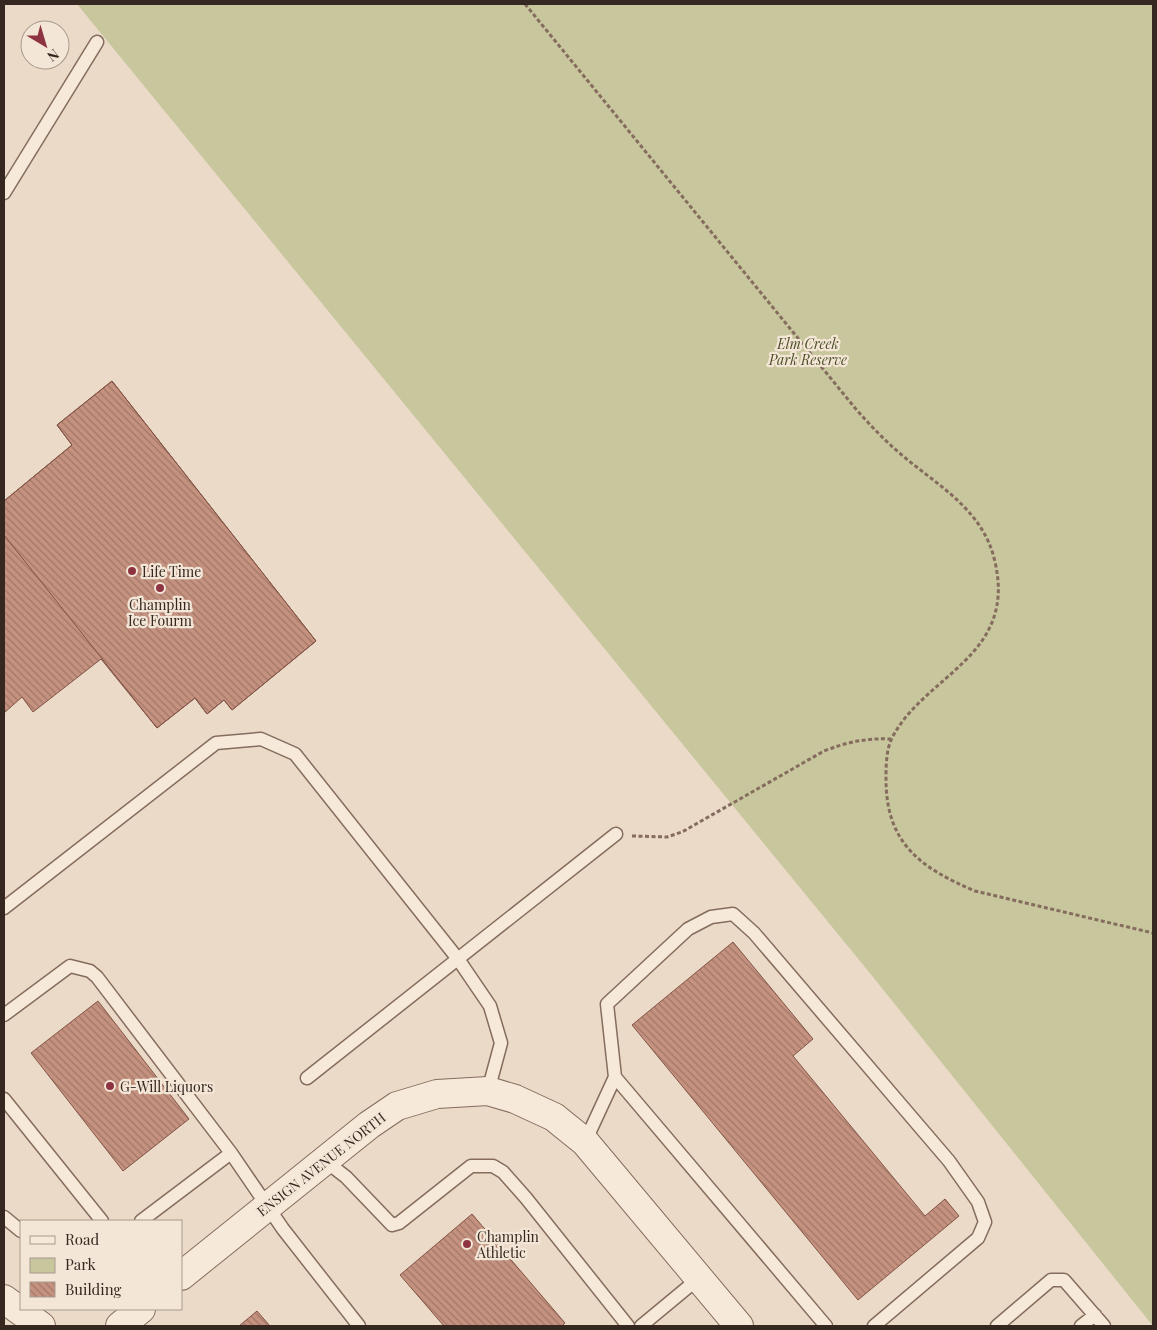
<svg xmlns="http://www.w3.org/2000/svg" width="1157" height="1330" font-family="'Playfair Display',serif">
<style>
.park{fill:#c8c69c}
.building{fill:url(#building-back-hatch);stroke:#825446}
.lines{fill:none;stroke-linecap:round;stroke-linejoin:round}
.service-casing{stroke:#856c5e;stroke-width:15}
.tertiary-casing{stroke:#856c5e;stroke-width:30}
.path{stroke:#856c5e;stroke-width:3;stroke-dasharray:4 2.5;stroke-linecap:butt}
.service{stroke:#f6e9d9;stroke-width:12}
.tertiary{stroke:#f6e9d9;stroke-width:28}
.poi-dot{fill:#8e3342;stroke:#f3e6d6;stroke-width:2}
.labels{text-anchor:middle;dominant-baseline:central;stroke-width:4.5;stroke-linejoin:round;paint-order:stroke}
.park-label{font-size:14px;font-style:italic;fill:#4d5129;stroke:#f3e6d6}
.poi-label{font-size:14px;fill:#362720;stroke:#f3e6d6;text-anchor:start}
.street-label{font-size:14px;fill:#362720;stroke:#f3e6d6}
</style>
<defs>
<pattern id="building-back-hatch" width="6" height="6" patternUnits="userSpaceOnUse" patternTransform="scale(1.25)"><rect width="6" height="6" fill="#c59280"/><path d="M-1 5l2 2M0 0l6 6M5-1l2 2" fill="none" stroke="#a17768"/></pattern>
</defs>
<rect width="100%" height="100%" fill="#ebdac7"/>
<!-- park -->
<path class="park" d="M 77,4 L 1153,4 L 1153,1326 L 869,972 Z"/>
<!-- building -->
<path class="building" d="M 112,381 L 316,641 L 232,710 L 224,700 L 207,714 L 195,698 L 157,728 L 101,659 L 33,712 L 22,697 L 4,713 L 4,501 L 72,445 L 57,425 Z
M 112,381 L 316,641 L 232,710 L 224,700 L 207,714 L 195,698 L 157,728 L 4,535 L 4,501 L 72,445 L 57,425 Z
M 733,942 L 813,1039 L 793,1056 L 925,1216 L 945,1199 L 959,1216 L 858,1300 L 632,1025 Z
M 98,1001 L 189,1119 L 123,1171 L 31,1053 Z
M 472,1214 L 565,1323 L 562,1326 L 444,1326 L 400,1275 Z
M 257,1311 L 270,1326 L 239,1326 Z"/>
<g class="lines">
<!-- service casing -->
<g class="service-casing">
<path id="service" d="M 4,193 L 97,42
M 4,908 L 216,743 L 261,739 L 295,754 L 458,959 L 490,1006 L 501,1043 L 488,1091
M 4,1015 L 70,966 L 90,971 L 97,977 L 231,1153 L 283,1229 L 359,1326
M 615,1077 L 826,1326
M 307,1078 L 616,834
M 4,1099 L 102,1221
M 585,1142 L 615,1077 L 607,1004 L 688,929 L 711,917 L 733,914 L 754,933 L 949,1161 L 978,1202 L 985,1222 L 978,1238 L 874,1326
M 324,1160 L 346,1177 L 392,1225 L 399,1223 L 471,1166 L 493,1166 L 503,1172 L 526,1198 L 628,1326
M 4,1217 L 21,1231
M 141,1221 L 231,1153
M 641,1326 L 699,1278
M 997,1326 L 1051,1280 L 1064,1280 L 1104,1326
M 1081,1326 L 1095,1315"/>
</g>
<!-- tertiary casing -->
<g class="tertiary-casing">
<path id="tertiary" d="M 181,1276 L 369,1125 L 397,1106 L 437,1094 L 488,1091 L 515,1099 L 554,1117 L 585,1142 L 739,1326
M 4,1299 L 41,1326
M 120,1326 L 141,1309"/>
</g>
<!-- path -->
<path class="path" d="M 525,4 L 855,408 C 870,425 885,441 903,456 C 940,487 984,511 995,562 C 1017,657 924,675 892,738 C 886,750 886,767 886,779 C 886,844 921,868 975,891 L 1153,933
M 632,836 L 667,837 L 682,832 L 824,751 C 847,742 866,738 891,739"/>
<!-- service -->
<use href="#service" class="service"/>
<!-- tertiary -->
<use href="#tertiary" class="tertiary"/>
</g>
<!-- markers -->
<g class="poi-dot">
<circle cx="132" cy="571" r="5"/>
<circle cx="160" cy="588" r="5"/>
<circle cx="110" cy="1086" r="5"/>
<circle cx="467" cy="1244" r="5"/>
</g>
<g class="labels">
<!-- park labels -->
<g class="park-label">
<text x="808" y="343">Elm Creek<tspan x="808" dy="16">Park Reserve</tspan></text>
</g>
<!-- poi labels -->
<g class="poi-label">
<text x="142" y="571">Life Time</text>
<text x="160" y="604" text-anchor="middle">Champlin<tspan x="160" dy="16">Ice Fourm</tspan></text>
<text x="120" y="1086">G-Will Liquors</text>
<text x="477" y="1236">Champlin<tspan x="477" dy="16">Athletic</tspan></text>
</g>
<!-- street labels -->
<g class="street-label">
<text transform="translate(321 1164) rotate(-38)">ENSIGN AVENUE NORTH</text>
</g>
</g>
<!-- border -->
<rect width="1157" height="1330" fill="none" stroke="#362720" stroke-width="10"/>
<!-- legend -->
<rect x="20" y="1220" width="162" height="90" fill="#f3e6d6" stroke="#a79a8d"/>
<rect x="30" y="1236" width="25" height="8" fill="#f6e9d9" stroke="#a79a8d"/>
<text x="65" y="1245" font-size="15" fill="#362720">Road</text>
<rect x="30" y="1258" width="25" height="15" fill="#c8c69c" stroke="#a79a8d"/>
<text x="65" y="1270" font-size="15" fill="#362720">Park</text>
<rect x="30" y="1282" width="25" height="15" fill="url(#building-back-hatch)" stroke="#a79a8d"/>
<text x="65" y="1295" font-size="15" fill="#362720">Building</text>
<!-- north arrow -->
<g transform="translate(45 45) rotate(142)"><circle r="24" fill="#f3e6d6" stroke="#a79a8d"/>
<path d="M0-4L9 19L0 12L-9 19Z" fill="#8e3342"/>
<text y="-8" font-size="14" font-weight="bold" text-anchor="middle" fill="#362720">N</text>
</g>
</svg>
